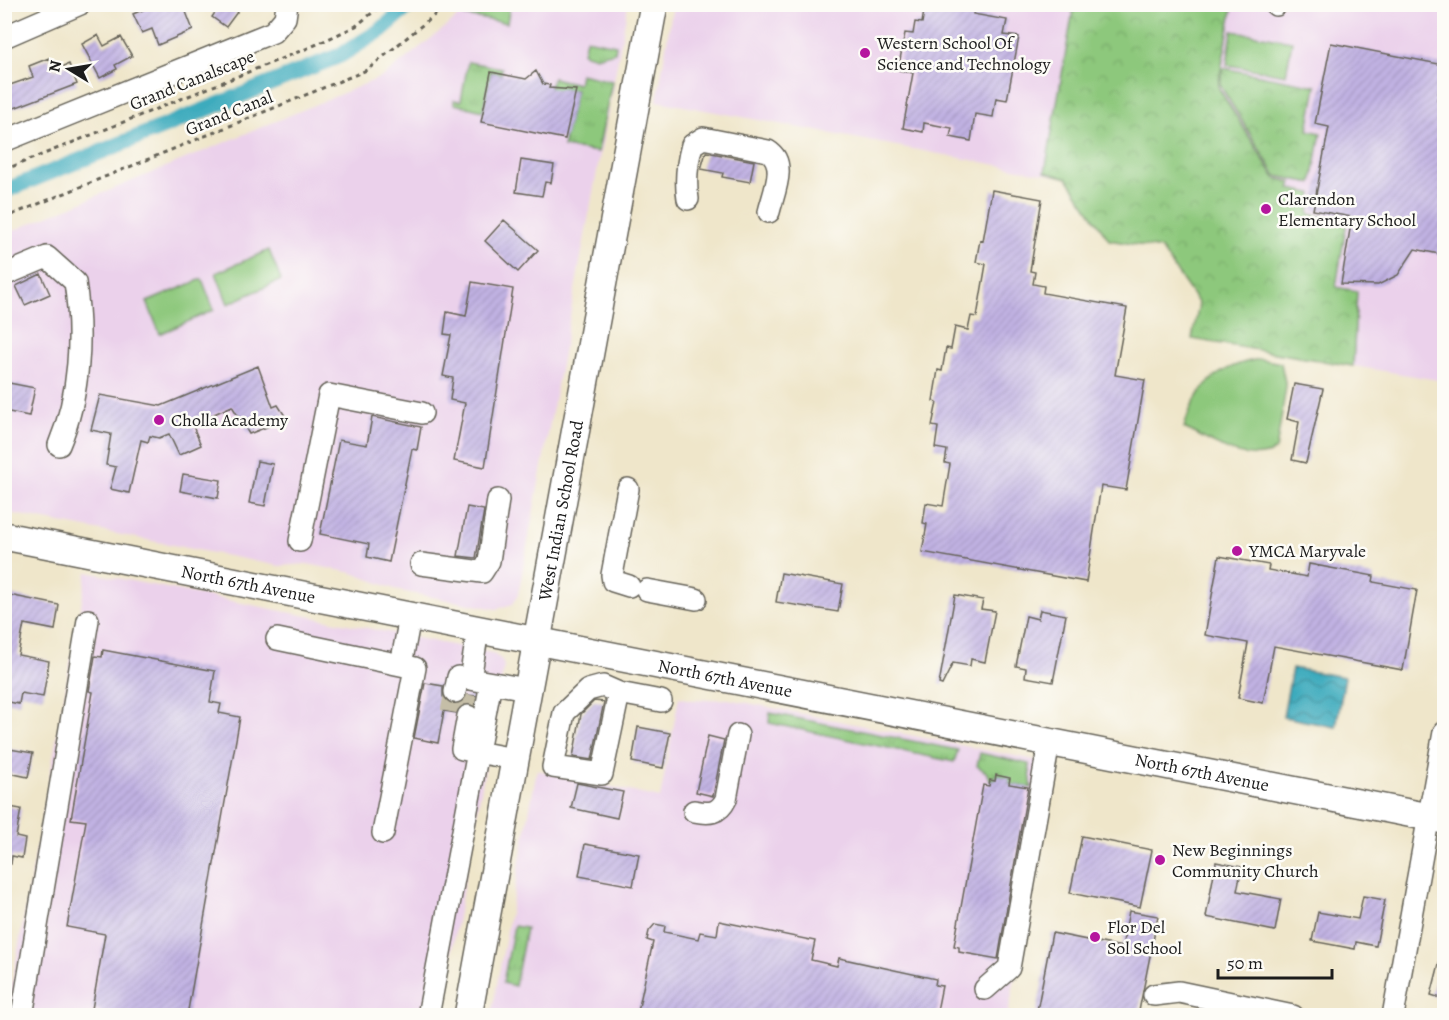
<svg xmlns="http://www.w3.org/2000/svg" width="1449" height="1020" font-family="Alegreya,serif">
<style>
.built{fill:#ebd1eb}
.grass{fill:url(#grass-tufts);stroke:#54724c;stroke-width:1.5}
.park{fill:url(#park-crowns);stroke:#54724c;stroke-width:1.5}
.pitch{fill:#8dc87c;stroke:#54724c;stroke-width:1.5}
.water{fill:url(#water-waves);stroke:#2d646c;stroke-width:1.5}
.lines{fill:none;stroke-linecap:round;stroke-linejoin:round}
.canal{stroke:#3eabbd;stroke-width:16}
.building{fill:url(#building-hatch)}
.minor-tunnel{stroke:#c5bea7;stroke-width:21;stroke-dasharray:21 10;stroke-linecap:butt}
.minor-casing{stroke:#666359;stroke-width:24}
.major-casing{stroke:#666359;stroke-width:30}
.path{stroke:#666359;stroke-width:3;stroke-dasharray:4.5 4.5;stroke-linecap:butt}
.minor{stroke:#fff;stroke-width:21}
.major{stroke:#fff;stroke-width:27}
.poi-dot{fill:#b5179e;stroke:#fdfcf7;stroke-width:2}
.labels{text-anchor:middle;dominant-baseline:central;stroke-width:5;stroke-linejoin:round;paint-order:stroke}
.poi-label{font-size:18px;fill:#1c1c1c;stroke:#fdfcf7;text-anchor:start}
.street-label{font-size:18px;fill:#1c1c1c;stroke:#fdfcf7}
</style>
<defs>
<pattern id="grass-tufts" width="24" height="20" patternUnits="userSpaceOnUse" patternTransform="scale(1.5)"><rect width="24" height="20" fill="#8dc87c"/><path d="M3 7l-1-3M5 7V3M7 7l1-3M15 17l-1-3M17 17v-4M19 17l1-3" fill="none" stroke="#79ab6b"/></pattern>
<pattern id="park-crowns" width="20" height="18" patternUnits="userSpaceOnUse" patternTransform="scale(1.5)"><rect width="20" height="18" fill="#8dc87c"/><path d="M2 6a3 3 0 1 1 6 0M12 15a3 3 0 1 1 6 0" fill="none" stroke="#79ab6b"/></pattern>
<pattern id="water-waves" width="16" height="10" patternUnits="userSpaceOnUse" patternTransform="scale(1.5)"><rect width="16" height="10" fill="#3eabbd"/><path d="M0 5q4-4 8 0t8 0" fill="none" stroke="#338a99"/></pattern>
<pattern id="building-hatch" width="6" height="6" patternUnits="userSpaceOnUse" patternTransform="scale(1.5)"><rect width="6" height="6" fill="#c1b2e3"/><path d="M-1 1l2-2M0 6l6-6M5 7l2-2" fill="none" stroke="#a598c2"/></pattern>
</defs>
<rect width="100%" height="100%" fill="#fdfcf7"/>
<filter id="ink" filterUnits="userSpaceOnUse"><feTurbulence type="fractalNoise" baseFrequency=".0167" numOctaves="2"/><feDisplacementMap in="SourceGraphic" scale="12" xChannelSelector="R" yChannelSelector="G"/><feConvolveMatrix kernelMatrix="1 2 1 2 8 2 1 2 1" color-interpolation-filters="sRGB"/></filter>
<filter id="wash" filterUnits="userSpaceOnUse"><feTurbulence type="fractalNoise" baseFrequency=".008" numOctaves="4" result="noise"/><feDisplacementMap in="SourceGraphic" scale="24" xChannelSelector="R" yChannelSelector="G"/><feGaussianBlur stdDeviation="1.35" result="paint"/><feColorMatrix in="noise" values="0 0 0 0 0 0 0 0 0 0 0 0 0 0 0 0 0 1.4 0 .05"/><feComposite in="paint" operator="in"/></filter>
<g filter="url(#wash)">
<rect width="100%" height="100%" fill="#efe6ca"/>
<!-- built -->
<path class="built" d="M 473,5 L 628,5 L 518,595 L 513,604 L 496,609 L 400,591 L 353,573 L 307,564 L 279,566 L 5,512 L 5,234 L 384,76 Z
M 673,5 L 1444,5 L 1444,381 L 1192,339 L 1199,304 L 1161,249 L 1109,240 L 1067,178 L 657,101 Z
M 87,572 L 492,653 L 502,660 L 504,666 L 440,1015 L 6,1016 Z
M 679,697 L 692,700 L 728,699 L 1055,764 L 1008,1015 L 491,1016 L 537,770 L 660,798 Z"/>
<!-- grass -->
<path class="grass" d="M 479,5 L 510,5 L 507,23 L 465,16 Z
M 586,39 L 616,45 L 615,52 L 596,57 L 583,53 Z
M 468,62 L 502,68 L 501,74 L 491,72 L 483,111 L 454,104 L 454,100 L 461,101 Z
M 580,74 L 612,81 L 598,152 L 563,147 L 576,90 L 561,89 L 558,95 L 548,94 L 553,78 L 578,84 Z
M 770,713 L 958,750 L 954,762 L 769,723 Z
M 980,753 L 1029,764 L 1032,788 L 1009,784 L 1009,778 L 996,775 L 995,781 L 990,780 L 986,772 L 977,766 Z
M 514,926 L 526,928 L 515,986 L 503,983 Z"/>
<!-- park -->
<path class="park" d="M 1074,5 L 1233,5 L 1218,87 L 1275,178 L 1292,182 L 1290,189 L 1312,193 L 1309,214 L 1347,221 L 1336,287 L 1357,291 L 1353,366 L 1192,339 L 1199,304 L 1161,249 L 1109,240 L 1067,178 L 1045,172 Z
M 1223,68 L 1316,86 L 1308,130 L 1321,133 L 1312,183 L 1276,176 L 1220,85 Z"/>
<!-- pitch -->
<path class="pitch" d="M 1232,31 L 1292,41 L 1286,75 L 1227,65 Z
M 269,250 L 281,280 L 228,304 L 216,273 Z
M 202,279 L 214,310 L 160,334 L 147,302 Z
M 1260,359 L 1281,363 L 1286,387 L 1276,450 C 1248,467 1210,441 1184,428 C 1195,386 1218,366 1260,359 Z"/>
<!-- water -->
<path class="water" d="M 1292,668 L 1345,677 L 1336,727 L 1283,717 Z"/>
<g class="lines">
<!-- canal -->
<path class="canal" d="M 4,191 L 341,55 L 381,30 L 411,4"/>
</g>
<g id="blocks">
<!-- building -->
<path class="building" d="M 157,4 L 183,4 L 193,30 L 158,45 L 152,29 L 142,33 L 133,14 Z
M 221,4 L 243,4 L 226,27 L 212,17 Z
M 951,4 L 975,4 L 973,14 L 1007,20 L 1004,35 L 1019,37 L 1007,100 L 996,98 L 993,117 L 975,114 L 971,141 L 950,137 L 952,128 L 924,123 L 923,132 L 903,128 L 913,73 L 898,70 L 905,33 L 913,34 L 915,22 L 922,23 L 925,5 L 951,9 Z
M 98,35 L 104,46 L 121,37 L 132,56 L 115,65 L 117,69 L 100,78 L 82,44 Z
M 1331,43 L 1444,65 L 1437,100 L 1444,102 L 1444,255 L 1415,249 L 1398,275 L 1378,285 L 1341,284 L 1352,217 L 1313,210 L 1329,127 L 1315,124 Z
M 49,58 L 54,70 L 69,64 L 77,84 L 4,112 L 4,87 L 33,77 L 29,66 Z
M 536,71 L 543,84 L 550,85 L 549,88 L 576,90 L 565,139 L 481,122 L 491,72 L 526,79 Z
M 706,152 L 754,161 L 750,182 L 722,177 L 723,173 L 701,169 Z
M 521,160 L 554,165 L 551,183 L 545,182 L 542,196 L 516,192 Z
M 992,190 L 1042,199 L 1030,271 L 1035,272 L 1033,284 L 1044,286 L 1043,293 L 1127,308 L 1115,375 L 1145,380 L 1126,490 L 1101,486 L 1086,582 L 922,552 L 927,524 L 923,523 L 926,503 L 943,506 L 950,464 L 945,463 L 947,450 L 935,448 L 938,427 L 932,426 L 937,402 L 933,401 L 938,370 L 942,371 L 946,348 L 951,349 L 955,327 L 968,330 L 971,316 L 977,317 L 986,264 L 976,262 L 980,240 L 983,241 Z
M 504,220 L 538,250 L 518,272 L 485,241 Z
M 41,274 L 50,294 L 25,305 L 16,286 Z
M 472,282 L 513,289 L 485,467 L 454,461 L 465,403 L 450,400 L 453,378 L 443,376 L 451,335 L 444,334 L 447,312 L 466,316 Z
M 258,366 L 273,407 L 278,405 L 287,419 L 249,434 L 232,406 L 192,424 L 201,445 L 179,455 L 169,434 L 159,438 L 150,436 L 148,442 L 141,440 L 129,493 L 110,489 L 116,467 L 106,465 L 111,434 L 91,430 L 100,395 L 161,406 Z
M 4,382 L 35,388 L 29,416 L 4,411 Z
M 1294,384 L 1323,389 L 1306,463 L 1292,460 L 1299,422 L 1287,419 Z
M 372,417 L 421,427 L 417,450 L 412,449 L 389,562 L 367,557 L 369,544 L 320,534 L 339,440 L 367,445 Z
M 257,461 L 273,464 L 265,506 L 249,503 Z
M 183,474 L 221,480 L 218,498 L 180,491 Z
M 467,507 L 484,510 L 476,558 L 458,556 Z
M 1219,556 L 1269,565 L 1268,570 L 1307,577 L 1309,564 L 1374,576 L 1373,582 L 1417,590 L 1403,670 L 1274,646 L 1263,703 L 1238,698 L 1248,643 L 1205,635 Z
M 781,573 L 843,584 L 838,612 L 776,602 Z
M 4,594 L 59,605 L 55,630 L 24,624 L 18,655 L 49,661 L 43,697 L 21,693 L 19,704 L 4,701 Z
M 955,595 L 983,600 L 981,609 L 995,611 L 985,662 L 971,659 L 970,666 L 953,663 L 942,685 L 939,684 Z
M 1040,610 L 1066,615 L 1053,682 L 1025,677 L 1026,668 L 1016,666 L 1026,616 L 1038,619 Z
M 103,650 L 215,671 L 210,702 L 221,704 L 219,713 L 240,717 L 187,1016 L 99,1016 L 100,1010 L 92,1009 L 105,934 L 67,927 L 86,821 L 71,819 L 93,692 L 89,691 L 95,656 L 102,657 Z
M 425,683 L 443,686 L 443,697 L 452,704 L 460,704 L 468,695 L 476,696 L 474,705 L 463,704 L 456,713 L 444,711 L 438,743 L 414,738 Z
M 594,701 L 604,702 L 592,760 L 573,757 L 581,714 Z
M 638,727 L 670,733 L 663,768 L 632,762 Z
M 708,736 L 724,740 L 713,796 L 696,792 Z
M 4,748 L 33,753 L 28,777 L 4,772 Z
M 996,775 L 1010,778 L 1009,784 L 1028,787 L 998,959 L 959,952 L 959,947 L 954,946 L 983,785 L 989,786 L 990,780 L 995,781 Z
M 577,783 L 623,792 L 617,818 L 571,808 Z
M 4,806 L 21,809 L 16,837 L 25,839 L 22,858 L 12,856 L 11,864 L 4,864 Z
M 1082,836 L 1152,850 L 1140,907 L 1070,893 Z
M 585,844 L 639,854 L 633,886 L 579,876 Z
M 1216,862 L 1242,867 L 1237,891 L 1281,899 L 1275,931 L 1206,917 Z
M 1363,896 L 1385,900 L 1376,946 L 1356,942 L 1355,949 L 1312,941 L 1318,912 L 1358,919 Z
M 1129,911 L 1158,916 L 1138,1016 L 1036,1016 L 1052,933 L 1122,947 Z
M 719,921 L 815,941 L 811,960 L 837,966 L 839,958 L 936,979 L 935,985 L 942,986 L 936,1016 L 637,1016 L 653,942 L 647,940 L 649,931 L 655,924 L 665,926 L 664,932 L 698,939 L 700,932 L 717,935 Z
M 1440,960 L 1444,961 L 1444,999 L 1431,995 Z"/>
</g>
</g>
<g filter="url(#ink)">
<use href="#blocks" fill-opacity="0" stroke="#666359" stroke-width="1.5"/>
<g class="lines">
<!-- minor-tunnel -->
<path class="minor-tunnel" d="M 451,712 L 455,692
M 468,716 L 472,695"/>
<!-- minor casing -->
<g class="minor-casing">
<path id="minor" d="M 1275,4 L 1276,5
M 4,37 L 80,4
M 4,141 L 273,32 L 285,18 L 287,4
M 688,199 C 685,181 687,163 692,145 L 703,138 L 768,151 C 788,163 773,194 769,212
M 4,275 L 47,257 L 75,282 C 83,335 80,395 59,445
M 628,489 L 612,575 L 613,581 L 629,586
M 300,541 L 329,395 L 422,413
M 421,564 L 482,572 L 489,561 L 498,500
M 647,590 L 696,599
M 478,630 L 470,679 L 527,689
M 277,639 L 415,668 L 383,833
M 401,665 L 410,617
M 455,692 L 458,677 L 470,679
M 619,693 L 602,774 L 553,767 L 564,713 L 588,690 L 603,686 L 619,693 L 661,701
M 468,716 L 462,749 L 514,759
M 694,811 C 709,814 719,814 726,799 L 738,735
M 985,989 L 1009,968 L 1049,743
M 1154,995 L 1179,992 L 1293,1016
M 22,1016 L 88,620
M 428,1016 L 491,683
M 1393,1016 L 1444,732"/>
</g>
<!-- major casing -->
<g class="major-casing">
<g id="major">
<path id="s1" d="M 4,536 L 1444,820"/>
<path id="s2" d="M 468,1016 L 654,4"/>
</g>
</g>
<!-- path -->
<path class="path" d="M 4,170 L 313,46 L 356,26 L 383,4
M 4,218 L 367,70 L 448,4"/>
<!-- minor -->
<use href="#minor" class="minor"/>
<!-- major -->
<use href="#major" class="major"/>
</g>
</g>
<!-- markers -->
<g class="poi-dot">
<circle cx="865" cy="53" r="6"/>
<circle cx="1266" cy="209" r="6"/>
<circle cx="159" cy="420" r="6"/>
<circle cx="1237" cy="551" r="6"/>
<circle cx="1160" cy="860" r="6"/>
<circle cx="1095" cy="937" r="6"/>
</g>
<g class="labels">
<!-- poi labels -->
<g class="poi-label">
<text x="877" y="43">Western School Of<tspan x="877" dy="21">Science and Technology</tspan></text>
<text x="1278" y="199">Clarendon<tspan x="1278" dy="21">Elementary School</tspan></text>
<text x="171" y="420">Cholla Academy</text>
<text x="1249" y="551">YMCA Maryvale</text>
<text x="1172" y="850">New Beginnings<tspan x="1172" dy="21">Community Church</tspan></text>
<text x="1107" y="927">Flor Del<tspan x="1107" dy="21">Sol School</tspan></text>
</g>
<!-- street labels -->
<g class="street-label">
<text transform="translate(192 80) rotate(-22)">Grand Canalscape</text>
<text transform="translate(229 113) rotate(-22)">Grand Canal</text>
<text stroke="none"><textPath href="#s2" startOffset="514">West Indian School Road</textPath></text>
<text stroke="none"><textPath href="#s1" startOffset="249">North 67th Avenue</textPath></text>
<text stroke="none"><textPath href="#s1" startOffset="735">North 67th Avenue</textPath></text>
<text stroke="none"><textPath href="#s1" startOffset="1221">North 67th Avenue</textPath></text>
</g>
</g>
<!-- margin -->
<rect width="1449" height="1020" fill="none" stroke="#fdfcf7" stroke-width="24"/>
<!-- north arrow -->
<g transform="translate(69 69) rotate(281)" stroke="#fdfcf7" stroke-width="4.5" paint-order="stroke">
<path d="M0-4.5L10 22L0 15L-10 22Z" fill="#1c1c1c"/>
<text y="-9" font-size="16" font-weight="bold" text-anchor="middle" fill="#1c1c1c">N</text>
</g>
<!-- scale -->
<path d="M1218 969v9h114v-9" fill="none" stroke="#1c1c1c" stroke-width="3"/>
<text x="1227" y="969" font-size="18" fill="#1c1c1c" stroke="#fdfcf7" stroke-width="4.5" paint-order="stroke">50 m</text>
</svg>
